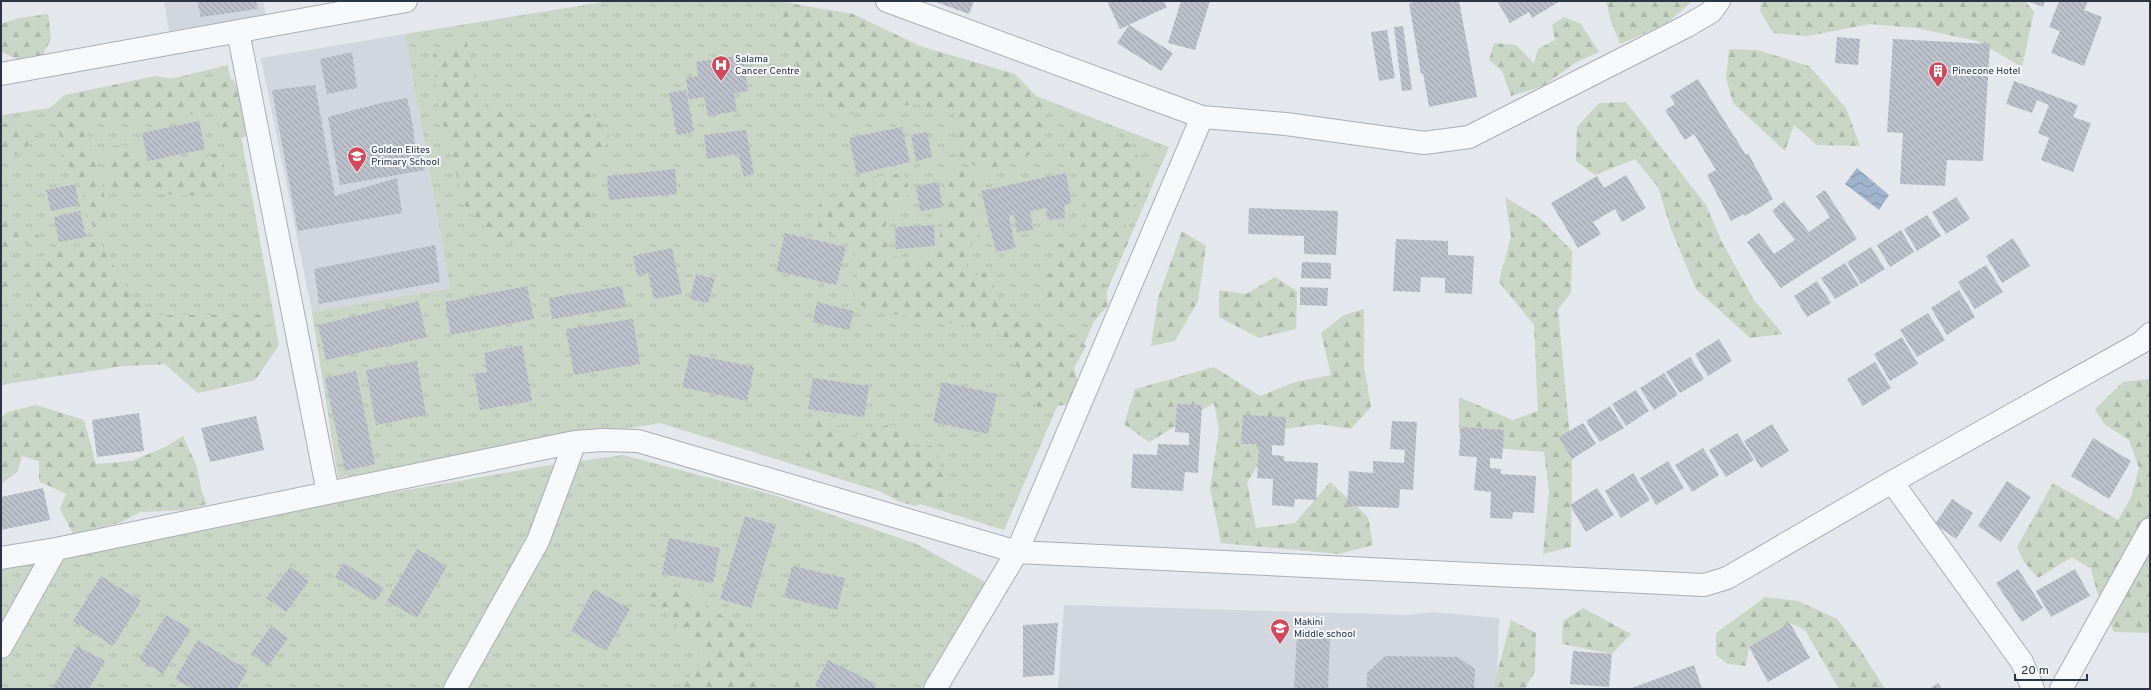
<svg xmlns="http://www.w3.org/2000/svg" width="2151" height="690" font-family="Overpass,sans-serif">
<style>
.built{fill:#d2d6de}
.grass{fill:url(#grass-tufts)}
.forest{fill:url(#forest-firs)}
.water{fill:url(#water-waves)}
.building{fill:url(#building-back-hatch)}
.lines{fill:none;stroke-linecap:round;stroke-linejoin:round}
.minor-casing{stroke:#a9aeb7;stroke-width:24}
.minor{stroke:#f7f8fa;stroke-width:22}
.labels{text-anchor:middle;dominant-baseline:central;stroke-width:4;stroke-linejoin:round;paint-order:stroke}
.poi-label{font-size:10px;fill:#2b3445;stroke:#f4f6f9;text-anchor:start}
</style>
<defs>
<pattern id="grass-tufts" width="24" height="20" patternUnits="userSpaceOnUse"><rect width="24" height="20" fill="#c9d6c5"/><path d="M3 7l-1-3M5 7V3M7 7l1-3M15 17l-1-3M17 17v-4M19 17l1-3" fill="none" stroke="#adb8ab"/></pattern>
<pattern id="forest-firs" width="22" height="20" patternUnits="userSpaceOnUse"><rect width="22" height="20" fill="#c9d6c5"/><path d="M5 1l3.5 6h-7zM16 11l3.5 6h-7z" fill="#adb8ab"/></pattern>
<pattern id="water-waves" width="16" height="10" patternUnits="userSpaceOnUse"><rect width="16" height="10" fill="#9fb4cc"/><path d="M0 5q4-4 8 0t8 0" fill="none" stroke="#8293a7"/></pattern>
<pattern id="building-back-hatch" width="6" height="6" patternUnits="userSpaceOnUse"><rect width="6" height="6" fill="#bbc0ca"/><path d="M-1 5l2 2M0 0l6 6M5-1l2 2" fill="none" stroke="#989da6"/></pattern>
</defs>
<rect width="100%" height="100%" fill="#e4e7ec"/>
<!-- built -->
<path class="built" d="M 164,1 L 263,1 L 266,16 L 169,31 Z
M 405,34 L 450,288 L 312,312 L 261,58 Z
M 1064,605 L 1407,615 L 1432,612 L 1499,618 L 1497,689 L 1058,689 Z"/>
<!-- grass -->
<path class="grass" d="M 609,1 L 773,1 L 792,3 L 1169,147 L 1004,530 L 660,423 L 338,478 L 312,312 L 450,288 L 405,34 Z
M 228,65 L 279,345 L 255,380 L 198,393 L 165,364 L 122,366 L 1,385 L 1,115 L 50,108 Z
M 623,455 L 774,495 L 917,544 L 985,582 L 921,689 L 1,689 L 1,561 L 544,466 Z"/>
<!-- forest -->
<path class="forest" d="M 777,1 L 853,14 L 920,46 L 1015,74 L 1047,107 L 1042,149 L 988,173 L 959,156 L 954,112 L 915,104 L 833,116 L 807,85 L 781,35 Z
M 1606,1 L 1693,1 L 1666,24 L 1620,44 L 1610,18 Z
M 1761,1 L 2025,1 L 2034,12 L 2022,67 L 1977,41 L 1916,28 L 1870,24 L 1808,36 L 1773,33 L 1760,11 Z
M 48,14 L 51,39 L 36,67 L 1,52 L 1,24 L 19,18 Z
M 1564,17 L 1581,24 L 1599,52 L 1575,63 L 1543,86 L 1511,96 L 1502,71 L 1489,60 L 1494,43 L 1516,45 L 1534,63 L 1538,49 L 1555,40 L 1552,25 Z
M 466,37 L 479,103 L 537,127 L 592,113 L 609,136 L 590,178 L 592,224 L 538,239 L 501,245 L 465,206 L 439,109 L 433,55 Z
M 1729,49 L 1757,50 L 1809,66 L 1846,108 L 1860,146 L 1817,145 L 1794,125 L 1785,151 L 1733,103 L 1726,78 Z
M 155,76 L 188,81 L 233,79 L 247,108 L 248,135 L 234,142 L 220,132 L 215,109 L 202,107 L 190,115 L 169,121 L 148,117 L 97,123 L 85,116 L 92,154 L 101,180 L 111,227 L 97,232 L 89,220 L 84,196 L 75,174 L 65,161 L 59,130 L 50,108 L 65,95 Z
M 1626,102 L 1706,205 L 1722,242 L 1754,300 L 1783,334 L 1750,338 L 1696,289 L 1671,229 L 1658,187 L 1635,159 L 1595,175 L 1576,161 L 1577,127 L 1599,103 Z
M 1089,120 L 1103,136 L 1129,143 L 1148,172 L 1149,192 L 1138,199 L 1124,219 C 1125,226 1129,234 1128,241 C 1128,250 1109,268 1102,277 L 1106,288 L 1108,305 L 1091,325 L 1079,312 L 1045,303 L 1043,278 L 1059,267 L 1058,245 L 1081,234 L 1088,219 L 1075,170 L 1063,137 L 1072,123 Z
M 1,122 L 39,137 L 1,164 Z
M 125,145 L 138,147 L 144,165 L 181,159 L 206,157 L 215,153 L 224,166 L 220,183 L 197,196 L 161,194 L 146,190 L 110,189 L 106,169 L 108,147 Z
M 945,169 L 968,169 L 981,175 L 978,203 L 982,227 C 972,243 962,258 969,277 L 986,272 C 996,287 998,299 1006,314 C 1032,322 1067,326 1086,346 L 1074,368 L 1079,385 L 1066,405 L 1038,407 L 1018,381 L 1015,348 L 993,330 L 874,311 L 854,302 C 855,284 862,254 847,241 C 840,234 827,233 818,231 L 820,203 L 845,193 L 871,177 L 904,173 L 910,192 L 892,215 L 883,230 L 890,256 L 917,259 L 937,251 L 949,186 Z
M 1505,197 L 1541,219 L 1572,251 L 1571,293 L 1558,309 L 1572,460 L 1571,547 L 1543,554 L 1549,491 L 1544,452 L 1496,448 L 1459,433 L 1459,397 L 1513,420 L 1538,411 L 1534,325 L 1499,282 L 1511,236 Z
M 1,219 L 40,236 L 15,250 L 13,281 L 1,290 Z
M 1182,231 L 1206,246 L 1198,301 L 1175,341 L 1151,346 L 1158,298 Z
M 99,241 L 128,290 L 151,315 L 260,315 L 279,345 L 255,380 L 198,393 L 165,364 L 122,366 L 66,375 L 7,370 L 1,357 L 1,335 L 41,305 L 21,266 L 49,253 Z
M 1275,277 L 1297,291 L 1296,329 L 1259,338 L 1219,317 L 1219,290 L 1246,294 Z
M 1364,309 L 1364,367 L 1371,407 L 1351,429 L 1319,424 L 1279,430 L 1247,483 L 1256,528 L 1295,523 L 1330,482 L 1368,517 L 1373,545 L 1339,554 L 1221,543 L 1210,488 L 1219,430 L 1214,403 L 1149,442 L 1124,424 L 1135,389 L 1214,367 L 1260,396 L 1295,382 L 1331,375 L 1321,333 L 1344,315 Z
M 2150,379 L 2150,633 L 2114,632 L 2097,592 L 2091,569 L 2072,557 L 2038,578 L 2024,562 L 2017,547 L 2053,483 L 2118,520 L 2131,497 L 2139,468 L 2129,440 L 2104,424 L 2095,409 L 2123,382 Z
M 36,405 L 84,420 L 96,464 L 132,461 L 165,447 L 183,436 L 197,467 L 201,489 L 207,504 L 187,510 L 140,512 L 122,522 L 73,534 L 60,509 L 66,494 L 39,481 L 39,461 L 22,456 L 18,471 L 1,484 L 1,417 L 8,412 Z
M 818,419 L 845,428 L 847,440 C 864,433 892,415 909,433 C 912,437 913,444 915,448 L 936,445 L 941,471 L 951,476 L 946,496 L 915,506 L 898,501 L 851,476 L 805,462 Z
M 643,591 L 685,591 L 739,627 L 759,650 L 743,668 L 769,689 L 677,689 L 704,660 L 681,629 Z
M 1765,597 L 1798,601 L 1837,619 L 1861,651 L 1885,689 L 1839,689 L 1805,630 L 1790,623 L 1749,647 L 1746,666 L 1728,664 L 1716,655 L 1716,633 Z
M 1583,608 L 1631,634 L 1612,654 L 1562,644 L 1563,621 Z
M 1511,620 L 1536,633 L 1535,671 L 1525,689 L 1493,689 Z
M 790,674 L 815,685 L 815,689 L 779,689 Z"/>
<!-- water -->
<path class="water" d="M 1857,168 L 1889,195 L 1879,210 L 1845,184 Z"/>
<!-- building -->
<path class="building" d="M 197,1 L 256,1 L 258,9 L 201,17 Z
M 933,1 L 974,1 L 969,14 Z
M 1107,1 L 1164,1 L 1167,7 L 1120,29 Z
M 1181,1 L 1210,1 L 1195,50 L 1168,43 Z
M 1421,1 L 1459,1 L 1477,97 L 1429,107 L 1423,73 L 1421,74 L 1409,3 Z
M 1497,1 L 1560,1 L 1532,18 L 1529,12 L 1510,23 Z
M 2027,1 L 2045,1 L 2043,7 Z
M 2059,1 L 2088,1 L 2084,10 L 2102,17 L 2084,66 L 2051,53 L 2060,31 L 2049,27 Z
M 1129,25 L 1173,53 L 1161,71 L 1117,43 Z
M 1403,26 L 1412,90 L 1402,91 L 1394,27 Z
M 1387,30 L 1395,78 L 1379,81 L 1371,32 Z
M 1837,37 L 1860,39 L 1858,65 L 1835,63 Z
M 1893,39 L 1990,44 L 1983,161 L 1947,160 L 1945,186 L 1900,184 L 1903,133 L 1887,132 Z
M 352,52 L 357,88 L 327,94 L 320,59 Z
M 743,55 L 748,91 L 734,93 L 737,111 L 708,116 L 704,97 L 689,99 L 686,78 L 698,76 L 696,62 Z
M 1698,79 L 1746,155 L 1748,153 L 1773,199 L 1745,216 L 1744,214 L 1731,221 L 1707,175 L 1716,170 L 1694,134 L 1685,140 L 1665,110 L 1675,104 L 1670,96 Z
M 2014,81 L 2078,105 L 2073,117 L 2091,123 L 2073,172 L 2041,160 L 2049,138 L 2038,133 L 2049,105 L 2037,100 L 2032,113 L 2006,104 Z
M 315,85 L 335,196 L 397,178 L 402,213 L 298,231 L 272,90 Z
M 686,90 L 694,132 L 677,135 L 669,93 Z
M 407,98 L 413,126 L 416,154 L 423,155 L 425,170 L 340,185 L 328,117 L 381,103 Z
M 199,121 L 205,149 L 148,161 L 142,133 Z
M 902,127 L 910,162 L 857,174 L 849,138 Z
M 746,130 L 754,174 L 744,177 L 738,154 L 707,159 L 704,135 Z
M 927,132 L 932,157 L 916,161 L 911,135 Z
M 675,169 L 677,194 L 609,200 L 607,176 Z
M 1066,173 L 1071,203 L 1064,205 L 1065,218 L 1048,220 L 1046,208 L 1030,211 L 1033,230 L 1017,232 L 1014,215 L 1009,216 L 1015,248 L 996,252 L 981,191 Z
M 1626,175 L 1646,208 L 1622,222 L 1615,209 L 1593,222 L 1601,234 L 1578,248 L 1551,203 L 1597,176 L 1604,188 Z
M 938,182 L 943,207 L 920,211 L 916,186 Z
M 75,184 L 79,205 L 51,211 L 46,190 Z
M 1825,190 L 1857,239 L 1781,288 L 1747,242 L 1759,233 L 1774,254 L 1795,240 L 1772,211 L 1784,201 L 1809,232 L 1830,217 L 1816,196 Z
M 1956,197 L 1970,219 L 1946,234 L 1932,212 Z
M 1249,208 L 1338,211 L 1336,255 L 1304,254 L 1304,236 L 1248,234 Z
M 80,211 L 86,237 L 59,242 L 54,217 Z
M 1927,215 L 1941,236 L 1917,251 L 1904,229 Z
M 934,225 L 935,246 L 896,249 L 895,227 Z
M 1901,230 L 1914,252 L 1890,267 L 1877,245 Z
M 785,233 L 846,247 L 836,285 L 776,271 Z
M 2013,238 L 2030,266 L 2002,283 L 1986,256 Z
M 1396,239 L 1448,241 L 1448,255 L 1474,256 L 1472,294 L 1445,293 L 1445,278 L 1421,277 L 1420,292 L 1393,291 Z
M 435,245 L 440,282 L 319,304 L 314,269 Z
M 1871,247 L 1885,269 L 1861,284 L 1847,262 Z
M 672,248 L 682,294 L 654,299 L 648,273 L 637,275 L 633,256 Z
M 1302,262 L 1331,263 L 1331,279 L 1301,278 Z
M 1845,263 L 1859,285 L 1835,299 L 1821,278 Z
M 1986,265 L 2003,292 L 1975,309 L 1958,282 Z
M 696,274 L 715,279 L 708,303 L 690,299 Z
M 1817,281 L 1831,303 L 1807,317 L 1794,296 Z
M 527,286 L 534,319 L 451,335 L 445,302 Z
M 622,286 L 626,307 L 552,319 L 549,298 Z
M 1300,287 L 1328,288 L 1327,306 L 1300,305 Z
M 1959,290 L 1975,317 L 1947,335 L 1931,308 Z
M 418,301 L 427,337 L 326,360 L 318,325 Z
M 817,302 L 854,311 L 849,330 L 813,322 Z
M 1928,313 L 1945,340 L 1917,357 L 1900,330 Z
M 633,319 L 640,364 L 574,375 L 566,329 Z
M 1902,337 L 1918,364 L 1890,381 L 1874,354 Z
M 1719,339 L 1732,361 L 1708,376 L 1695,354 Z
M 522,345 L 532,401 L 480,410 L 474,374 L 487,372 L 484,353 Z
M 690,354 L 754,367 L 747,401 L 682,387 Z
M 1690,357 L 1704,379 L 1680,393 L 1666,372 Z
M 417,361 L 426,415 L 376,425 L 366,370 Z
M 1875,362 L 1891,388 L 1863,406 L 1847,379 Z
M 356,371 L 375,464 L 345,471 L 325,378 Z
M 1664,373 L 1678,395 L 1654,410 L 1640,388 Z
M 813,378 L 869,386 L 864,417 L 808,409 Z
M 942,382 L 997,394 L 988,434 L 933,422 Z
M 1636,390 L 1649,411 L 1626,426 L 1612,404 Z
M 1177,404 L 1202,405 L 1198,473 L 1185,472 L 1183,491 L 1131,488 L 1133,454 L 1157,455 L 1158,444 L 1189,445 L 1189,433 L 1175,432 Z
M 1610,406 L 1624,428 L 1600,442 L 1586,421 Z
M 139,413 L 144,451 L 97,457 L 92,420 Z
M 1243,415 L 1286,417 L 1284,446 L 1272,445 L 1272,455 L 1284,456 L 1284,461 L 1318,463 L 1316,500 L 1295,499 L 1294,507 L 1272,505 L 1273,479 L 1257,478 L 1259,444 L 1241,444 Z
M 256,416 L 264,450 L 210,462 L 201,428 Z
M 1392,421 L 1417,422 L 1413,490 L 1400,489 L 1399,508 L 1347,506 L 1349,471 L 1373,473 L 1373,461 L 1404,463 L 1405,450 L 1390,449 Z
M 1583,423 L 1596,444 L 1572,459 L 1559,437 Z
M 1772,424 L 1789,451 L 1761,468 L 1744,441 Z
M 1461,427 L 1504,430 L 1502,459 L 1490,458 L 1490,468 L 1501,469 L 1501,474 L 1536,476 L 1534,513 L 1513,512 L 1512,519 L 1490,518 L 1491,492 L 1474,490 L 1477,457 L 1459,456 Z
M 1737,433 L 1754,460 L 1726,477 L 1709,450 Z
M 2093,438 L 2131,461 L 2109,499 L 2071,476 Z
M 1703,448 L 1719,475 L 1692,492 L 1675,465 Z
M 1668,461 L 1684,488 L 1656,505 L 1640,478 Z
M 1633,473 L 1650,500 L 1621,518 L 1605,491 Z
M 2007,481 L 2031,497 L 2001,542 L 1978,526 Z
M 43,488 L 50,520 L 1,530 L 1,497 Z
M 1597,488 L 1614,515 L 1586,532 L 1570,505 Z
M 1952,499 L 1973,513 L 1956,539 L 1935,524 Z
M 745,516 L 776,525 L 751,608 L 720,599 Z
M 669,538 L 720,548 L 713,583 L 662,574 Z
M 417,549 L 447,566 L 417,618 L 387,601 Z
M 344,563 L 384,588 L 375,601 L 335,577 Z
M 792,566 L 845,578 L 837,610 L 784,597 Z
M 290,567 L 309,581 L 286,612 L 266,598 Z
M 2018,569 L 2043,608 L 2022,622 L 1996,583 Z
M 2075,569 L 2090,596 L 2051,617 L 2036,591 Z
M 101,576 L 141,601 L 113,646 L 73,621 Z
M 594,589 L 630,609 L 606,651 L 571,631 Z
M 166,615 L 191,629 L 163,674 L 139,659 Z
M 1058,623 L 1054,675 L 1023,677 L 1023,625 Z
M 1790,623 L 1810,658 L 1768,682 L 1749,647 Z
M 271,626 L 288,638 L 268,666 L 251,654 Z
M 1297,635 L 1330,637 L 1328,689 L 1294,689 Z
M 198,640 L 248,670 L 237,689 L 193,689 L 175,679 Z
M 77,646 L 105,661 L 89,689 L 52,689 Z
M 1573,651 L 1612,654 L 1609,687 L 1570,684 Z
M 1385,656 L 1458,657 L 1475,669 L 1474,689 L 1367,689 L 1367,673 Z
M 828,660 L 876,684 L 874,689 L 823,689 L 815,685 Z
M 1694,665 L 1702,689 L 1629,689 Z
M 1938,683 L 1942,689 L 1929,689 Z"/>
<g class="lines">
<!-- minor casing -->
<g class="minor-casing">
<path id="minor" d="M 887,1 L 1202,117 L 1286,124 L 1424,143 L 1469,137 L 1687,26 L 1711,12 L 1719,1
M 238,31 L 328,493
M 1,74 L 406,1
M 1892,482 L 2022,662 L 2033,689
M 1,558 L 56,549 L 575,442 L 603,440 L 638,441 L 1017,552 L 1704,585 L 1727,578 L 1892,482 L 2142,342 L 2150,334
M 1,647 L 56,549
M 455,689 L 538,541 L 575,442
M 935,689 L 1017,552 L 1202,117
M 2061,689 L 2150,529"/>
</g>
<!-- minor -->
<use href="#minor" class="minor"/>
</g>
<!-- icons -->
<defs>
<g id="hospital-pin" transform="scale(1)"><path d="M0 17L-7.5 6A9.5 9.5 0 1 1 7.5 6Z" fill="#d1495b" stroke="#f4f6f9"/><path d="M-5-5h3v3.5h4V-5h3V5h-3V1.5h-4V5h-3Z" fill="#fff"/></g>
<g id="building-pin" transform="scale(1)"><path d="M0 17L-7.5 6A9.5 9.5 0 1 1 7.5 6Z" fill="#d1495b" stroke="#f4f6f9"/><path d="M-4-6H4V6H1V3H-1V6H-4ZM-2.5-4.3h1.7v1.8h-1.7ZM.8-4.3h1.7v1.8H.8ZM-2.5-1h1.7V.8h-1.7ZM.8-1h1.7V.8H.8Z" fill="#fff"/></g>
<g id="school-pin" transform="scale(1)"><path d="M0 17L-7.5 6A9.5 9.5 0 1 1 7.5 6Z" fill="#d1495b" stroke="#f4f6f9"/><path d="M0-5L7-2L0 1L-7-2ZM-4 1L0 2.5L4 1V4Q0 6-4 4Z" fill="#fff"/></g>
</defs>
<g fill-rule="evenodd">
<use href="#hospital-pin" x="721" y="65"/>
<use href="#building-pin" x="1938" y="71"/>
<use href="#school-pin" x="357" y="156"/>
<use href="#school-pin" x="1280" y="628"/>
</g>
<g class="labels">
<!-- poi labels -->
<g class="poi-label">
<text x="735" y="59">Salama<tspan x="735" dy="12">Cancer Centre</tspan></text>
<text x="1952" y="71">Pinecone Hotel</text>
<text x="371" y="150">Golden Elites<tspan x="371" dy="12">Primary School</tspan></text>
<text x="1294" y="622">Makini<tspan x="1294" dy="12">Middle school</tspan></text>
</g>
</g>
<!-- border -->
<rect width="2151" height="690" fill="none" stroke="#2b3445" stroke-width="4"/>
<!-- scale -->
<path d="M2015 674v6h72v-6" fill="none" stroke="#2b3445" stroke-width="2"/>
<text x="2021" y="674" font-size="12" fill="#2b3445" stroke="#f4f6f9" stroke-width="3" paint-order="stroke">20 m</text>
</svg>
